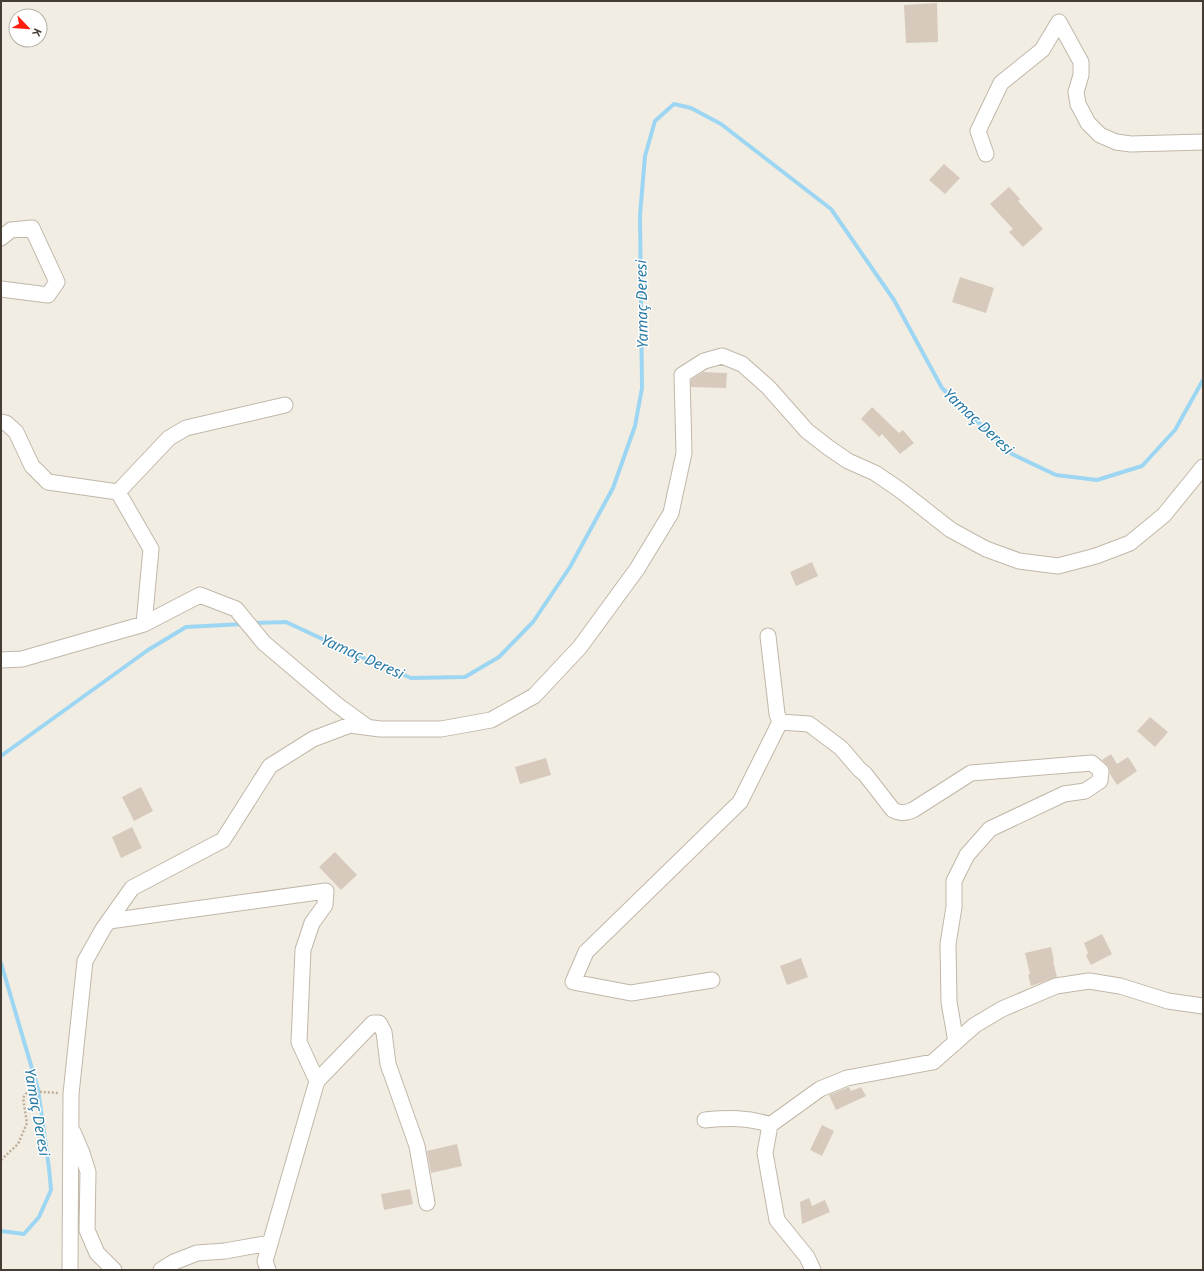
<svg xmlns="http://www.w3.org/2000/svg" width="1204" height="1271" font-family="'Noto Sans',sans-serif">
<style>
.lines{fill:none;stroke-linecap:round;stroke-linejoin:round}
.stream{stroke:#9dd6f2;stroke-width:4}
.building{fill:#d7cabc}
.minor-casing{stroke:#c1b7a9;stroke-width:17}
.path{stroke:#c0ae97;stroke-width:2.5;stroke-dasharray:2 2;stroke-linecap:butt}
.minor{stroke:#fff;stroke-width:15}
.labels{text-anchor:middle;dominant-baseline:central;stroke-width:3;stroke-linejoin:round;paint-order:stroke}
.water-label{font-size:15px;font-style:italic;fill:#2879a3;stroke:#fff}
</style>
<rect width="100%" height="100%" fill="#f2ede3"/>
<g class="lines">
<!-- stream -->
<path class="stream" d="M 252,623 L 286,622 L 359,656 L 411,678 L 465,677 L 499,657 L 533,622 L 570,567 L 613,488 L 635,426 L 642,388 L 640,215 L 645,156 L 655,121 L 674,104 L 691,108 L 721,124 L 831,209 L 894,300 L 942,388 L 1012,454 L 1056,475 L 1097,480 L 1142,466 L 1175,430 L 1203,380
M 1,756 L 148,650 L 186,627 L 244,624
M 1,963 L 38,1089 L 49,1168 L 51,1190 L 39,1217 L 24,1234 L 1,1231"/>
</g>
<!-- building -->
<path class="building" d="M 937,3 L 938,42 L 906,43 L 904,5 Z
M 944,164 L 960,178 L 945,194 L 929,180 Z
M 1009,187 L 1020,199 L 1018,201 L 1043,229 L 1023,247 L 1009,232 L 1013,229 L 990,204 Z
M 960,277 L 994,288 L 986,313 L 952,302 Z
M 703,372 L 727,373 L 726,388 L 691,387 L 691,380 Z
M 872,407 L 899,433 L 903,430 L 914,443 L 900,454 L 882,434 L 879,437 L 861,419 Z
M 812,562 L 818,576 L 796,586 L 790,572 Z
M 1150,717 L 1168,732 L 1155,747 L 1137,731 Z
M 1111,754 L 1117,764 L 1128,757 L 1137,771 L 1117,785 L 1110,774 L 1109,767 L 1102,760 Z
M 546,758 L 551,775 L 520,784 L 515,767 Z
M 141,787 L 153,811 L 134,821 L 122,797 Z
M 132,827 L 142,848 L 121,858 L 112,837 Z
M 335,852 L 357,875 L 341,890 L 319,867 Z
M 1102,934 L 1112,954 L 1091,965 L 1086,956 L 1088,953 L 1084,943 Z
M 1051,947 L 1054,961 L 1053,961 L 1057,977 L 1031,986 L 1028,975 L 1030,974 L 1025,953 Z
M 801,958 L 808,977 L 787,985 L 780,966 Z
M 849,1087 L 851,1091 L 861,1087 L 866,1096 L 836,1110 L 829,1095 Z
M 822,1125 L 834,1131 L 822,1156 L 810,1150 Z
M 457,1144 L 462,1166 L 431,1173 L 427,1151 Z
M 410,1189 L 413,1204 L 384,1210 L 381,1194 Z
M 809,1198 L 812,1206 L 825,1200 L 830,1212 L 802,1224 L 800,1202 Z"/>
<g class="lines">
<!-- minor casing -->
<g class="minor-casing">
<path id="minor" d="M 986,154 L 978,131 L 1001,83 L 1042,50 L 1059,22 L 1081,62 L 1081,75 L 1076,92 L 1078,104 L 1088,123 L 1100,135 L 1116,142 L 1131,144 L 1203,142
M 1,238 L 11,230 L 32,228 L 57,282 L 48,295 L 1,289
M 1,422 L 6,423 L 16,432 L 32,466 L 48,482 L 118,492
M 118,492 L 169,438 L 186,428 L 285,405
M 118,492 L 151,549 L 144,624
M 768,636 L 777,714 L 780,722
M 1,660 L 22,659 L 144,624 L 200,595 L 236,609 L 264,643 L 336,704 L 366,726
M 780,722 L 809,724 L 841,748 L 859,769 L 865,774 L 893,810 C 901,814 906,813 913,810 L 971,773 L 1092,763 L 1101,771 L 1100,781 L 1085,791 L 1064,794 L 990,829 L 967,855 L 954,881 L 954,907 L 948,944 L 949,1002 L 956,1042
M 109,921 L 326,891 L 325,905 L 312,923 L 303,950 L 299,1042 L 317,1081
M 712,980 L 631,993 L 573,982 L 586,952 L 740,802 L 780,722
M 705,1120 C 727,1118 749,1117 770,1125
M 73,1132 L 82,1153 L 88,1172 L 87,1230 L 97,1253 L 114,1270
M 70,1270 L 71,1094 L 85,961 L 103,929 L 132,888 L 223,840 L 270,766 L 313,739 L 350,725 L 380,729 L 441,729 L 491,720 L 534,696 L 580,647 L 637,569 L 671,513 L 684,453 L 682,375 L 704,361 L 722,356 L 742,364 L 768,387 L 807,431 L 829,448 L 848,461 L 875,473 L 900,490 L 951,530 L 986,549 L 1019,561 L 1058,566 L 1096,556 L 1130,543 L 1164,515 L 1203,467
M 161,1270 L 174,1262 L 197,1253 L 225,1251 L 270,1243
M 268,1270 L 265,1261 L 317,1081 L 373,1023 L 379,1023 L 384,1032 L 388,1064 L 417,1146 L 427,1203
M 813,1270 L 807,1257 L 777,1220 L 765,1153 L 770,1125 L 820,1089 L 847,1078 L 933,1062 L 975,1025 L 1002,1009 L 1056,986 L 1089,981 L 1120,986 L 1168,1001 L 1203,1006"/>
</g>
<!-- path -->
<path class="path" d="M 1,1160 L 18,1144 L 27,1123 L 23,1098 L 28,1091 L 59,1093"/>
<!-- minor -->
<use href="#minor" class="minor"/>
</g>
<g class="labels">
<!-- water labels -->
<g class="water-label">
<text transform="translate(641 304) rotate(-91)">Yamaç Deresi</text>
<text transform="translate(979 421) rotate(43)">Yamaç Deresi</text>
<text transform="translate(363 656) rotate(24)">Yamaç Deresi</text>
<text transform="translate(38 1112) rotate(80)">Yamaç Deresi</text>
</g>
</g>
<!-- border -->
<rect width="1204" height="1271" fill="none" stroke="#453c33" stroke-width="4"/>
<!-- north arrow -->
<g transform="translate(28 28) rotate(115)"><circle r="19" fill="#ffffff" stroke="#b5b1ad"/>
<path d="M0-3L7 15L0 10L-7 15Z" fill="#ff1e0e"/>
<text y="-6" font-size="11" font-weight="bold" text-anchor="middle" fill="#453c33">K</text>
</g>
</svg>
